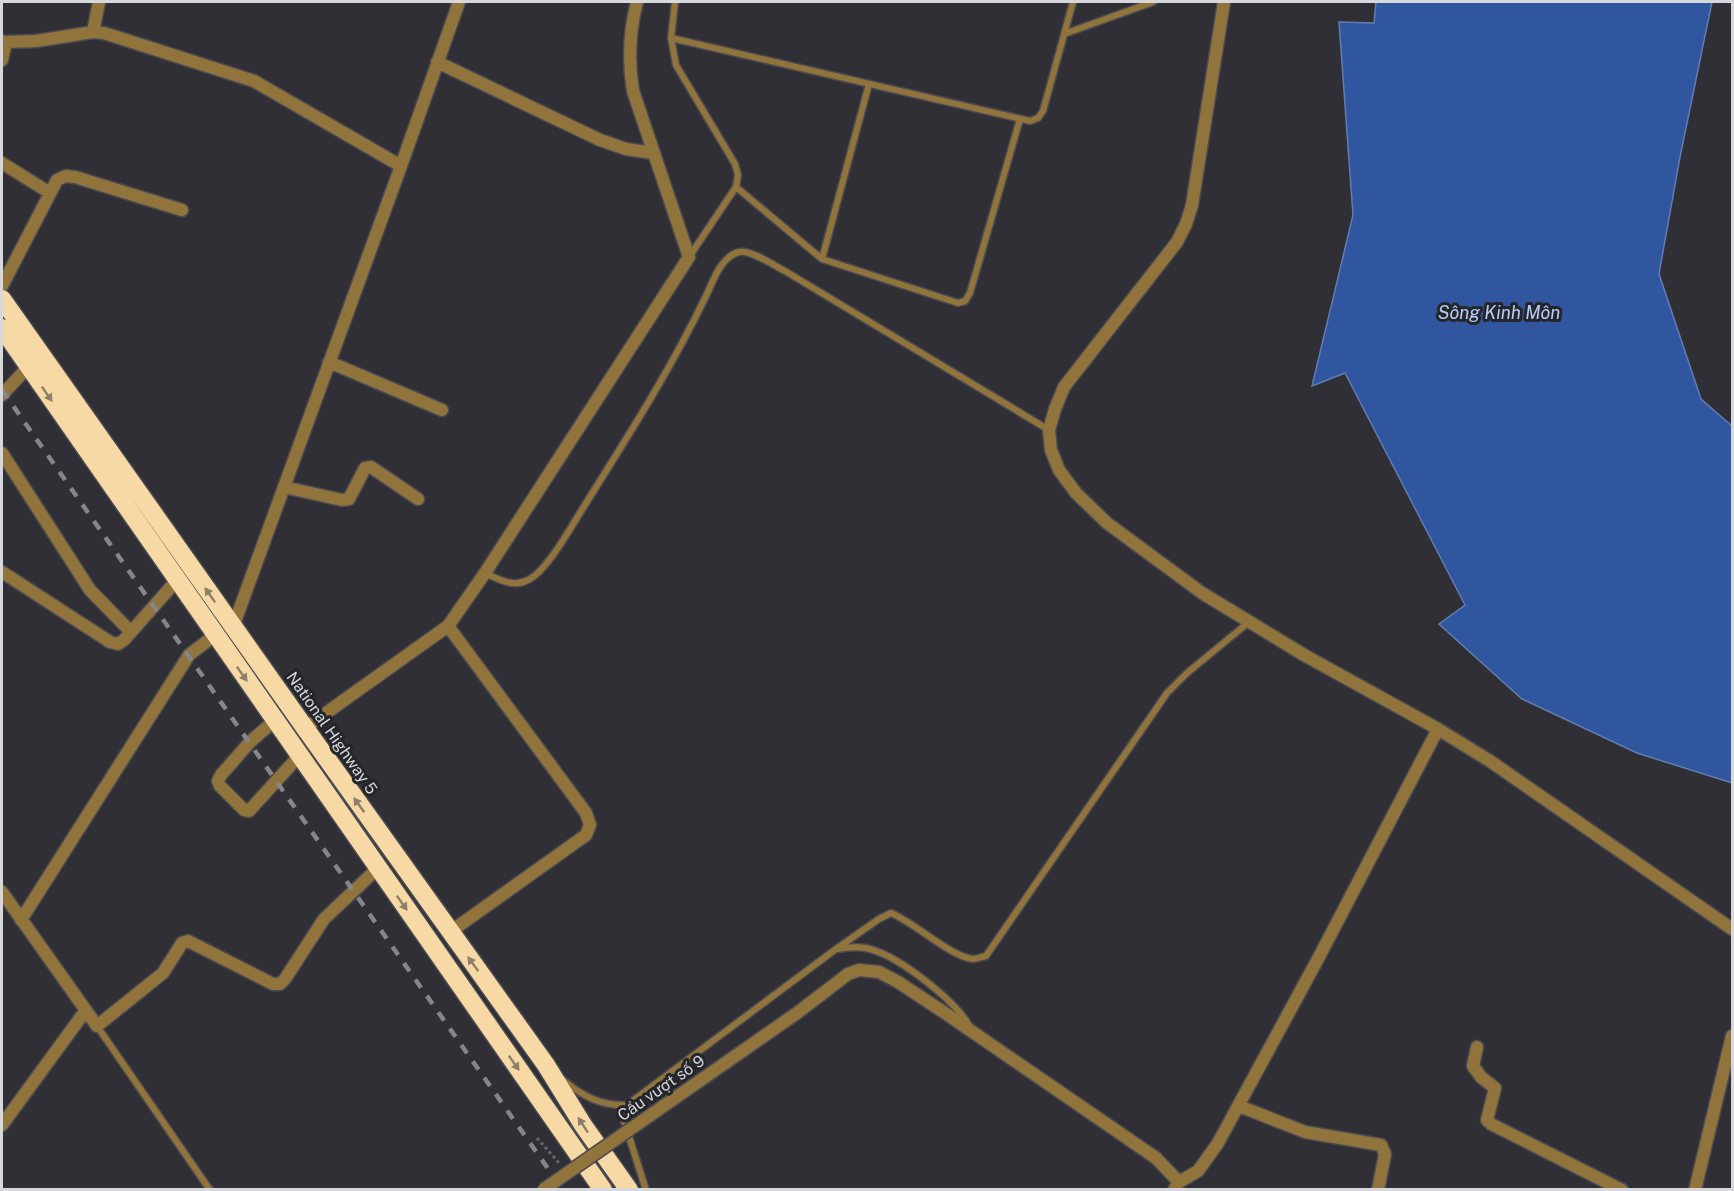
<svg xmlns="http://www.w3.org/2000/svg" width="1734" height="1191" font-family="'Public Sans',sans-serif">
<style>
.water{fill:#2f569f;stroke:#617db1;stroke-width:1.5}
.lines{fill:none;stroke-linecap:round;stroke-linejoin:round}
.lane-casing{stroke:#4a4a50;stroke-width:9}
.street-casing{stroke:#4a4a50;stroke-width:15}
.highway-casing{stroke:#4a4a50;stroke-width:21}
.path{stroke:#65656b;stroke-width:3;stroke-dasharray:3 3;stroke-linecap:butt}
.lane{stroke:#91743b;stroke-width:6}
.street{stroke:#91743b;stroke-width:12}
.highway{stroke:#f6d9a5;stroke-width:18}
.rail{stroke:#85858a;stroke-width:4.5;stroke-dasharray:10 10;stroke-linecap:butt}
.street-bridge-casing{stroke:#4a4a50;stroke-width:15;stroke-linecap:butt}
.street-bridge{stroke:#91743b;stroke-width:12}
.oneway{fill:#8e8068}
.labels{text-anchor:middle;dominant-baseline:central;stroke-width:6;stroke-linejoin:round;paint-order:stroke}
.street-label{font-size:16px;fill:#d7d8db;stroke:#25262b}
.water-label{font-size:18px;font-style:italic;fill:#b8cff8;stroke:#25262b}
</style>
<rect width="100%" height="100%" fill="#2f2f35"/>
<!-- water -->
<path class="water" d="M 1376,2 L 1712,2 L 1680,157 L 1659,274 L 1701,399 L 1732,426 L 1732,783 L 1637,753 L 1522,699 L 1439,624 L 1465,605 L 1345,373 L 1312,386 L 1353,215 L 1339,22 L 1374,23 Z"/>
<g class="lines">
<!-- lane casing -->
<g class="lane-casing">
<path id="lane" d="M 675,2 L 671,38 L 676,65 L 735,164 L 738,175 L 736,187 L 689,257
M 1064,34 L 1153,2
M 671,38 L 1030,121 L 1038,118 L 1043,111 L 1073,2
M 869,84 L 822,259 L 958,303 L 965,301 L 970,293 L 1020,119
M 736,187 L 822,259
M 485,573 C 498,579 513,588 528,580 C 547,571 571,527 583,508 C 626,439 670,371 705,298 C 713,282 720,257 739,252 C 750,249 775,266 785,271 L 1049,430
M 837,949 C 845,948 856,946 865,948 C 896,953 953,999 969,1025
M 97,1026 L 210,1190
M 562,1079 C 582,1096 600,1106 627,1105 L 836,949 L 879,919 L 891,913 C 915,923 950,956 972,959 C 976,959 981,957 986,956 L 1167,693 L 1187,673 L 1249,622
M 619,1105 L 646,1190"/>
</g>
<!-- street casing -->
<g class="street-casing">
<path id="street" d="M 1224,2 L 1192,205 L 1186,224 L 1177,242 L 1064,387 L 1055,409 L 1049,430 L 1051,450 L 1059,470 L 1076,493 L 1107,523 L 1202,593 L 1304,655 L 1438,729 L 1490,761 L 1732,929
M 93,32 L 99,2
M 2,41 L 6,42 L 36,41 L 93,32 L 104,33 L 254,81 L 401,166 L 233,627
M 2,60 L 6,42
M 437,62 L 600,140 L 626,149 L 653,153
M 2,163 L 50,193
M 401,166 L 459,2
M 2,286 L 57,180 L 66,176 L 75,177 L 182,210
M 329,362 L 442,410
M 2,395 L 28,367
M 2,453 L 90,590 L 131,632
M 284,487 L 342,500 L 349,499 L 365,468 L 371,467 L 418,499
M 2,572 L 110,642 L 118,644 L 124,640 L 177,580
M 448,626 L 586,813 L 590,825 L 586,835 L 450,932
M 275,720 L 250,742 L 221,775 L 218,781 L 220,786 L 244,810 L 249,811 L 299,756
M 305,728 L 448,626 L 485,573 L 689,257 L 633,91 C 628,60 629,32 637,2
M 2,892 L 97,1026 L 163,973 L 182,943 L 188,941 L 273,984 L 280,984 L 285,979 L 324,919 L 378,868
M 21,920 L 189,655 L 215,635
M 797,1013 L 848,974 L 859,970 L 879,972 L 898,982 L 945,1013 L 1156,1158 L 1179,1182
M 1477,1047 L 1473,1066 L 1481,1077 L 1495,1088 L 1487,1120 L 1491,1124 L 1622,1190
M 1239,1106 L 1305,1132 L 1381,1145 L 1385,1154 L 1378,1190
M 2,1125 L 86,1010
M 1174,1190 L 1179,1182 L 1198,1171 L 1218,1143 L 1319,957 L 1438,729
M 1695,1190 L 1732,1036"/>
</g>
<!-- highway casing -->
<g class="highway-casing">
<path id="highway" d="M 2,299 L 305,728 L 546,1065 L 583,1125 L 629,1190
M 2,328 L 603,1190"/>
</g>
<!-- path -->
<path class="path" d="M 537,1138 L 560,1164"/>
<!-- lane -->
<use href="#lane" class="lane"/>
<!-- street -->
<use href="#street" class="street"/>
<!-- highway -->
<use href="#highway" class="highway"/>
<!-- rail -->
<path class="rail" d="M 2,390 L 563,1190"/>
<!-- street-bridge casing -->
<g class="street-bridge-casing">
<path id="street-bridge" d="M 543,1190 L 797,1013"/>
</g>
<!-- street-bridge -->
<use href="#street-bridge" class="street-bridge"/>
</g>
<!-- one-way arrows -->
<defs><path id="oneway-solid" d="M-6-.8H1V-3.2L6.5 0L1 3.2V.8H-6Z" transform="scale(1.5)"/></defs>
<g class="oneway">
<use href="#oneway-solid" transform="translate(47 394) rotate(55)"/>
<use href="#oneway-solid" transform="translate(210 595) rotate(-125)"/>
<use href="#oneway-solid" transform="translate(242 674) rotate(55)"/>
<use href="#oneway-solid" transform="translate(359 805) rotate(-126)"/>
<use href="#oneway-solid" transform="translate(402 903) rotate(55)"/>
<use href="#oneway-solid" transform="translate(473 964) rotate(-126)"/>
<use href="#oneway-solid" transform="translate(514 1063) rotate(55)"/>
<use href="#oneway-solid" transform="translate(583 1125) rotate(-123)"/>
</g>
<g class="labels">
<!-- street labels -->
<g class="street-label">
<text transform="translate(332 733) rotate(55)">National Highway 5</text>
<text transform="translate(661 1088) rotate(-35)">Cầu vượt số 9</text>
</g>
<!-- water labels -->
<g class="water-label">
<text x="1499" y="312">Sông Kinh Môn</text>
</g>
</g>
<!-- border -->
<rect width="1734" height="1191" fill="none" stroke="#d7d8db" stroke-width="6"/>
</svg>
